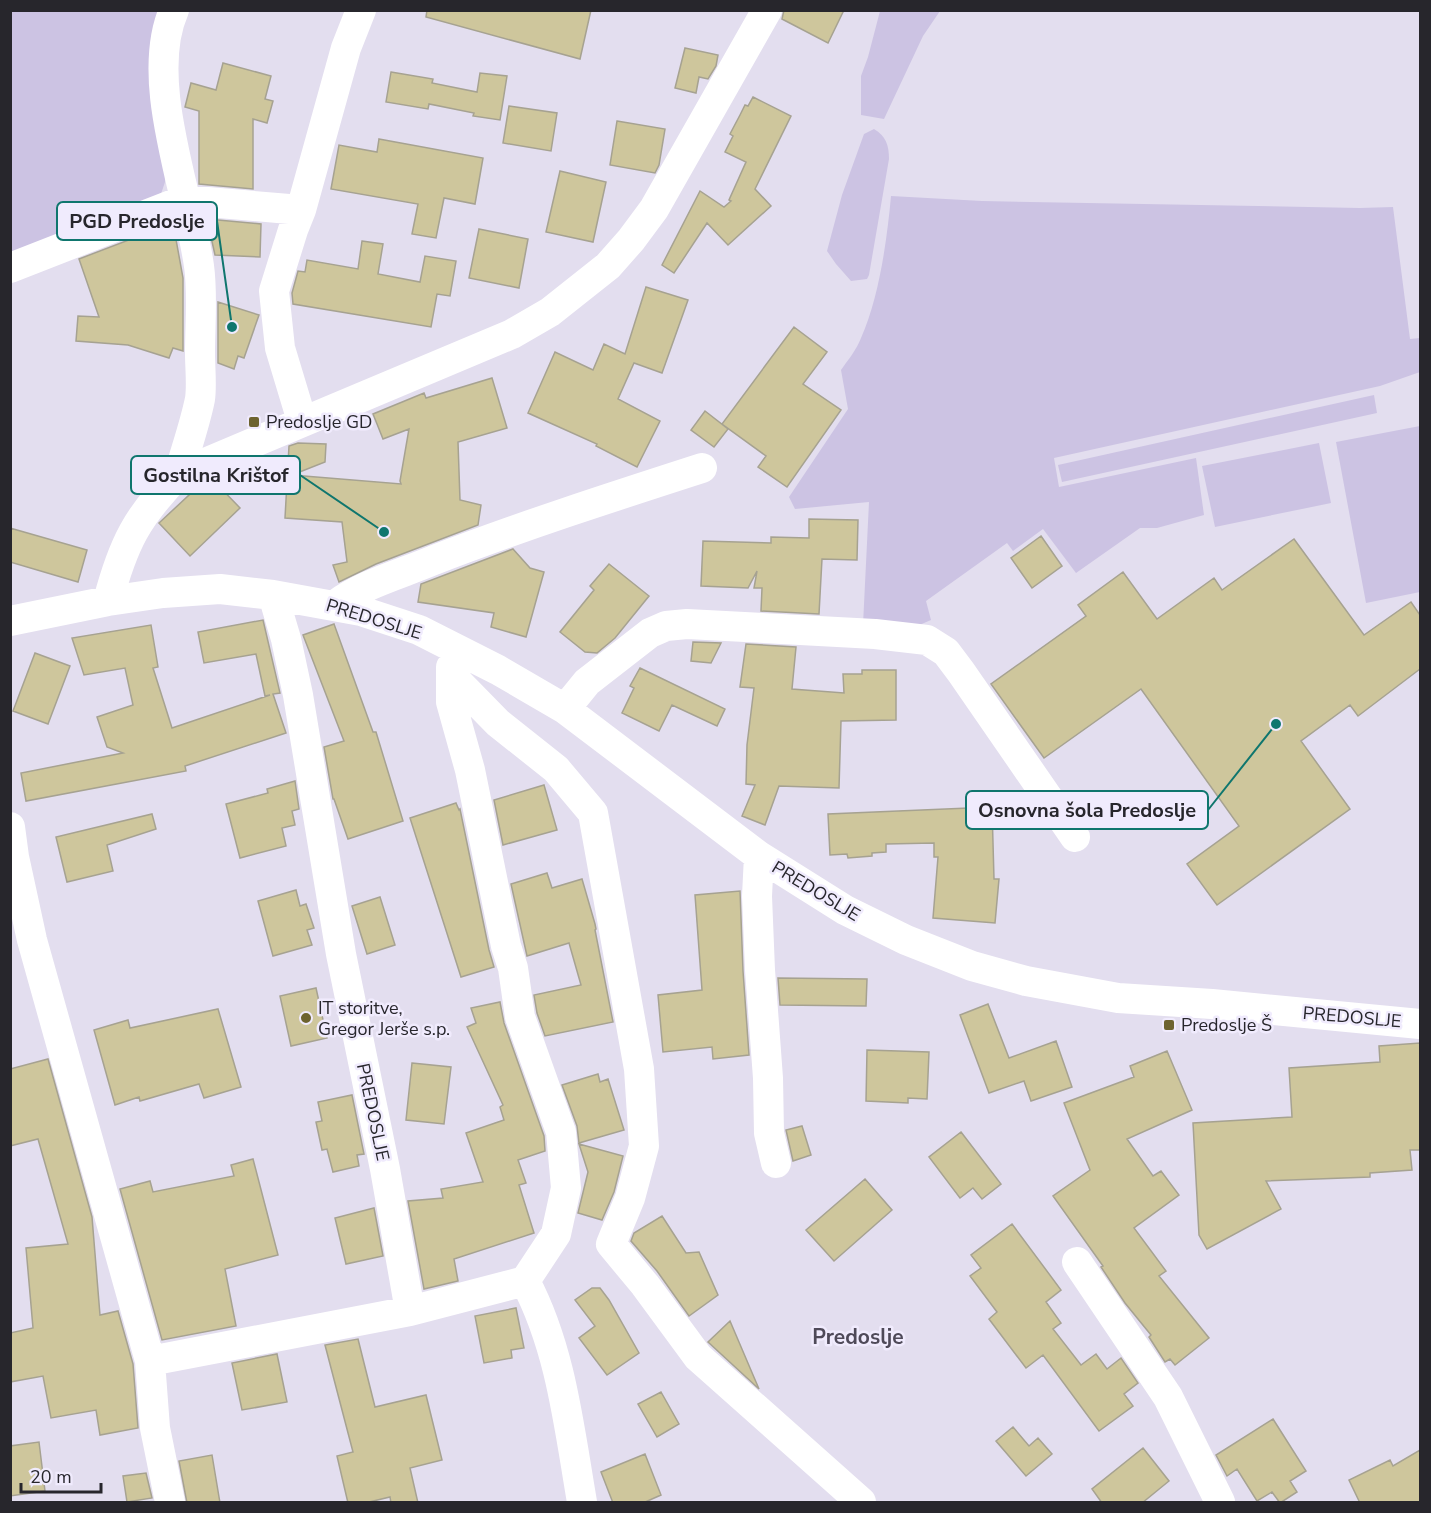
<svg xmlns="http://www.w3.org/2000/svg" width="1431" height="1513" font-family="'Nunito Sans',sans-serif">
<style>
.green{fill:#ccc3e3}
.building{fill:#cec69c;stroke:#a6a291;stroke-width:1.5}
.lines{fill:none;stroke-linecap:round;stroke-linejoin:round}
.minor{stroke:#fff;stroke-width:30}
.poi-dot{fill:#6d632f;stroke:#f0ebfd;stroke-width:2}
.labels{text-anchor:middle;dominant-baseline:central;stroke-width:5;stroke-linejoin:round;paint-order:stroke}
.poi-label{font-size:18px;fill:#27262c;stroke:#f0ebfd;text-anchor:start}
.street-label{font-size:18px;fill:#27262c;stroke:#f0ebfd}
.quarter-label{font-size:21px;font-weight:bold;fill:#4f4a59;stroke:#f0ebfd}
.leader{fill:none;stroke:#0f766e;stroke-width:2}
.callout-dot{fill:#0f766e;stroke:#f0ebfd;stroke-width:2}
.callout{fill:#f0ebfd;stroke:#0f766e;stroke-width:2}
.callout-label{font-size:20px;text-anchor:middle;font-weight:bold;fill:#27262c}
</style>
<rect width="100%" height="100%" fill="#e3deef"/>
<!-- green -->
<path class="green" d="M 11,11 L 163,11 L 165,182 L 161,194 L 11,261 Z
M 880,11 L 940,11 L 923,36 L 884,119 L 861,115 L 861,76 L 868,57 Z
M 874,129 C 886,136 889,145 889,159 L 869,275 L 867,279 L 851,281 L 836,264 L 827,251 L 842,195 L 864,134 Z
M 891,196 L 982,201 L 1360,208 L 1393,207 L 1410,339 L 1420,338 L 1420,372 L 1380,386 L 1054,458 L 1059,487 L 1196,458 L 1204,515 L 1157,528 L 1140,528 L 1076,573 L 1043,529 L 1013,551 L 1007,543 L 926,601 L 931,620 L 910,629 L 863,625 L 869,502 L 795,509 L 789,497 L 848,409 L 841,370 C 848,360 857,349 861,338 C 879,298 887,240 891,196 Z
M 1374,395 L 1377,413 L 1062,482 L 1058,465 Z
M 1420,426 L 1420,592 L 1366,603 L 1336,442 Z
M 1319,443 L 1331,503 L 1215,527 L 1202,466 Z"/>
<!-- building -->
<path class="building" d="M 427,10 L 591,10 L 580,59 L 426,17 Z
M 784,10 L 844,10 L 828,43 L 782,19 Z
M 685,48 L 718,55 L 716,66 L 708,79 L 699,77 L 696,93 L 675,88 Z
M 223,63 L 271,76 L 265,99 L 273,101 L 267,123 L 253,119 L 253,189 L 199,184 L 199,111 L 185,107 L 191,83 L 216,90 Z
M 391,72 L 433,79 L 432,83 L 477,92 L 480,73 L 507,76 L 500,120 L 473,116 L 474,113 L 429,104 L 428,109 L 386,102 Z
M 753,97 L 791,116 L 755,189 L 771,206 L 728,245 L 707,223 L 674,273 L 662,265 L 700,191 L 724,207 L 731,201 L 729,200 L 746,162 L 725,152 L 733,136 L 730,134 L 740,115 L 745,105 L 748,106 Z
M 509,106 L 557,113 L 551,151 L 503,143 Z
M 617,121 L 665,129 L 659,165 L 655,173 L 610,165 Z
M 379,139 L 483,158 L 475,204 L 444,198 L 436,238 L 412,234 L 418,204 L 331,189 L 339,145 L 377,152 Z
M 560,171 L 606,182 L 593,242 L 546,232 Z
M 207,219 L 261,224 L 260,257 L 215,255 Z
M 173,223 L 183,278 L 183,351 L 173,348 L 169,358 L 128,345 L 76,341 L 78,316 L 99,317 L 79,259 Z
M 479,229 L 528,239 L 519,288 L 469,278 Z
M 362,241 L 383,244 L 378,274 L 420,282 L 425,256 L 456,261 L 450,296 L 437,294 L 431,327 L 293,304 L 292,293 L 298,271 L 305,272 L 307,260 L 358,269 Z
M 646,287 L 688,300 L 662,373 L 634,363 L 618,399 L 660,421 L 637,467 L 596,446 L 597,444 L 528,413 L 555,352 L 593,370 L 604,344 L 625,354 Z
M 218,302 L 259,315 L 244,358 L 238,356 L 234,369 L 218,363 Z
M 794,327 L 827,352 L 803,384 L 841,410 L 787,487 L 758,467 L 766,456 L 722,424 Z
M 492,378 L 507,428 L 458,442 L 460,500 L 481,505 L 478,525 L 376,564 L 339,582 L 333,565 L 347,562 L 342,522 L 285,518 L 289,446 L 298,443 L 326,444 L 325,462 L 292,475 L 401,484 L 400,481 L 409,429 L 383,439 L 373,414 L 424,393 L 426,398 Z
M 705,411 L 728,429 L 714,447 L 691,430 Z
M 212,479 L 240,508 L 190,556 L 159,523 L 202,483 Z
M 809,519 L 858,520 L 857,560 L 822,559 L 819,614 L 761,611 L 762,588 L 754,588 L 757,571 L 748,588 L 701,586 L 703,541 L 771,543 L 771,537 L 809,538 Z
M 10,528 L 87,550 L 78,582 L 10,562 Z
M 1041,536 L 1062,566 L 1032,588 L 1011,558 Z
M 1294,539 L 1364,635 L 1411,602 L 1420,615 L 1420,669 L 1358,716 L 1350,705 L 1301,741 L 1350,809 L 1217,905 L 1187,864 L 1239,826 L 1141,689 L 1044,758 L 991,684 L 1086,616 L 1078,605 L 1123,572 L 1157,619 L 1214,578 L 1222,590 Z
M 513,549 L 530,568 L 544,572 L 526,637 L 491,627 L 494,613 L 418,602 L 421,584 Z
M 609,564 L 649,596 L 615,638 L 597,653 L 585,652 L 560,632 L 594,590 L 590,586 Z
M 263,620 L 280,693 L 273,694 L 286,733 L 185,766 L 186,771 L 26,801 L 21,773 L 123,753 L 107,747 L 97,717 L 133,705 L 125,668 L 84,675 L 72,638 L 151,625 L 158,667 L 153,668 L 172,728 L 270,695 L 265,696 L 256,654 L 204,663 L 198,632 Z
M 334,624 L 373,732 L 376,732 L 403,821 L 348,839 L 334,799 L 333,799 L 324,747 L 344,741 L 303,635 Z
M 693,642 L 721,643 L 711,663 L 691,661 Z
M 746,644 L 796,647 L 792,689 L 844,693 L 843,674 L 862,674 L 862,670 L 896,670 L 896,720 L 841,721 L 839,788 L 779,786 L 765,825 L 742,816 L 755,785 L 746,784 L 747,745 L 754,688 L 740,687 Z
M 35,653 L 70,666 L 48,724 L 13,711 Z
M 640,668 L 725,709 L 717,726 L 672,705 L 659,731 L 622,713 L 634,688 L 630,686 Z
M 295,781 L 299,809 L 292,811 L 295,825 L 282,828 L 286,846 L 240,858 L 226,804 L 268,793 L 267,789 Z
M 544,785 L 557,830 L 503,845 L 494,800 Z
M 456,803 L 459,810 L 460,809 L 489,950 L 494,967 L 461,977 L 410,818 Z
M 992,807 L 994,879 L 999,879 L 995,923 L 933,918 L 938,857 L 934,857 L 934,843 L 886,844 L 886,852 L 872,853 L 872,856 L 848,858 L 847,854 L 830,855 L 828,814 Z
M 152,814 L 156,829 L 107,845 L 113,871 L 67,882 L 56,837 Z
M 547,873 L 552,888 L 582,879 L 595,924 L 596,929 L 595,930 L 613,1022 L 545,1036 L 537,1013 L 534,995 L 581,985 L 569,943 L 527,956 L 511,884 Z
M 296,890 L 300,906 L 306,904 L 314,928 L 307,930 L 312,945 L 273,956 L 258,901 Z
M 740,891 L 743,971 L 749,1055 L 713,1059 L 712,1047 L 663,1052 L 658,995 L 702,990 L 695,895 Z
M 380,897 L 395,945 L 367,954 L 352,906 Z
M 778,978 L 867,979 L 866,1006 L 780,1005 Z
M 316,988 L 327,1038 L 291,1046 L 280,996 Z
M 500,1002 L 504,1023 L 544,1136 L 545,1151 L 518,1160 L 526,1183 L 519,1185 L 534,1233 L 454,1259 L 458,1281 L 424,1289 L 408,1201 L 443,1198 L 441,1189 L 483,1182 L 466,1133 L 504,1120 L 500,1107 L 503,1105 L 467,1027 L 476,1023 L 471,1008 Z
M 988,1004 L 1009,1058 L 1056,1041 L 1072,1087 L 1031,1101 L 1024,1081 L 989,1093 L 960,1015 Z
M 218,1009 L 241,1087 L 204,1098 L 199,1084 L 140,1101 L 139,1097 L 115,1105 L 94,1030 L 128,1020 L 130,1028 Z
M 1420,1043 L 1420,1150 L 1410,1150 L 1412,1170 L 1370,1173 L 1370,1177 L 1266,1181 L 1281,1209 L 1207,1249 L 1199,1235 L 1193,1123 L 1292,1117 L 1289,1068 L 1380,1062 L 1379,1046 Z
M 867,1050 L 929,1052 L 927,1099 L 908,1098 L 908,1103 L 866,1101 Z
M 1167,1051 L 1192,1110 L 1127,1139 L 1153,1176 L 1161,1171 L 1179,1195 L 1134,1228 L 1166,1271 L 1159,1276 L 1209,1338 L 1175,1365 L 1170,1359 L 1165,1362 L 1149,1337 L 1151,1335 L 1125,1303 L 1101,1267 L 1103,1266 L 1053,1196 L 1090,1170 L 1064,1103 L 1134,1077 L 1130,1066 Z
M 48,1059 L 92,1217 L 100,1315 L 118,1311 L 133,1364 L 138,1428 L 100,1435 L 96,1410 L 51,1418 L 43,1376 L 10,1382 L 10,1333 L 33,1328 L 26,1248 L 68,1244 L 38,1139 L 10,1146 L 10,1069 Z
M 412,1063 L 451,1067 L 444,1124 L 406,1120 Z
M 598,1074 L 600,1082 L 608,1079 L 624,1130 L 579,1143 L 577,1126 L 562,1085 Z
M 352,1095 L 364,1154 L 357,1155 L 359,1166 L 333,1172 L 327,1149 L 322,1150 L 316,1122 L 322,1121 L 318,1102 Z
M 802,1126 L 811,1155 L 793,1161 L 786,1130 Z
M 961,1132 L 1001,1184 L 982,1199 L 973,1188 L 960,1198 L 929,1157 Z
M 579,1144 L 623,1156 L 614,1192 L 602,1220 L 578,1213 L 588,1172 Z
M 253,1159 L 278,1255 L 225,1269 L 236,1326 L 162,1340 L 120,1189 L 150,1181 L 153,1192 L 234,1176 L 231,1165 Z
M 865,1179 L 892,1210 L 834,1261 L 806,1230 Z
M 374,1208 L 383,1256 L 346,1264 L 335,1218 Z
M 662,1216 L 686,1253 L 699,1252 L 718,1295 L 689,1316 L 657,1271 L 631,1241 L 634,1233 Z
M 1012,1224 L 1061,1290 L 1046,1302 L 1061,1323 L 1053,1329 L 1081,1365 L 1096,1354 L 1107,1369 L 1121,1358 L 1138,1383 L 1124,1394 L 1133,1406 L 1099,1431 L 1043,1355 L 1026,1368 L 989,1319 L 997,1312 L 970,1276 L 981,1268 L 971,1255 Z
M 592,1288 L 600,1288 L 609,1300 L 639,1353 L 607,1375 L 579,1338 L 595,1326 L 575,1300 Z
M 516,1308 L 524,1348 L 511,1350 L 512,1358 L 484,1363 L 475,1316 Z
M 730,1321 L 759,1389 L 708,1342 Z
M 358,1339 L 375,1407 L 426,1395 L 442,1460 L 410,1468 L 418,1503 L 391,1503 L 390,1497 L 365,1503 L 348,1503 L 337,1456 L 353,1452 L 325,1345 Z
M 277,1354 L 287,1402 L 242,1410 L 232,1363 Z
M 661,1392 L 679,1424 L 657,1437 L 638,1404 Z
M 1273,1419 L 1306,1471 L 1290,1481 L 1297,1492 L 1280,1503 L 1272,1492 L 1257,1501 L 1237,1469 L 1227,1476 L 1216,1455 Z
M 1013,1427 L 1029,1446 L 1038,1438 L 1052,1454 L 1026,1476 L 996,1441 Z
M 39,1442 L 45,1491 L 10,1496 L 10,1446 Z
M 1143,1448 L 1169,1481 L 1142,1503 L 1102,1503 L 1092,1489 Z
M 1420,1450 L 1420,1503 L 1360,1503 L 1349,1480 L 1390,1460 L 1393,1466 Z
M 645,1454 L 661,1495 L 643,1503 L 613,1503 L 601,1472 Z
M 212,1455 L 220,1503 L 187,1503 L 179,1461 Z
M 146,1473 L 152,1498 L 127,1502 L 123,1476 Z"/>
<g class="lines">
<!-- minor -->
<path class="minor" d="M 174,10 C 143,80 189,193 199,266 C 203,294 200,325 200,353 C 200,368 202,385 200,399 C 195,424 186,449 179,474
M 301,210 L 293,230 L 274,291 L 280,348 L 302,421
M 10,268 L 184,200 L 301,210 L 346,48 L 361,10
M 273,595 L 286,639 L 298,695 L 341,954 L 385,1169 L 410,1311
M 108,601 C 123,544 137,516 179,474 L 512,334 L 550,312 L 608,266 L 631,240 L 654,209 L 767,10
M 335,605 C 363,584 401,574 434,560 C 522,526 612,497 702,468
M 10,621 L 108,601 L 163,593 L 220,589 L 273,595 L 361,611 L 419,630 L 498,670 L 565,709 L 759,856 L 845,910 L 906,940 L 972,966 L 1026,981 L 1118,998 L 1212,1004 L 1420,1024
M 451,667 L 451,702 L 470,770 L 506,946 L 513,968 L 520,1017 L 561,1132 L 566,1188 L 556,1234 L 525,1281
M 451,675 L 498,723 L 556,769 L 593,813 L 639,1069 L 644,1146 L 630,1198 L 611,1244 L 645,1285 L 698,1357 L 861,1502
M 565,709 L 587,682 L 650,633 L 666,626 L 687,624 L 875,634 L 927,640 L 946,652 L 961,672 L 1075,837
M 10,827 L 14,857 L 32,940 L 150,1361 L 155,1428 L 170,1502
M 759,856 L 757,896 L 760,970 L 768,1078 L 769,1133 L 776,1163
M 1077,1262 L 1168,1397 L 1220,1502
M 150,1361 L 410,1311 L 525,1281 C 561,1349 569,1427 582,1502"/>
</g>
<!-- markers -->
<g class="poi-dot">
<rect x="248" y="416" width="12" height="12" rx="3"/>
<circle cx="306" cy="1018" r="6"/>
<rect x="1163" y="1019" width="12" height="12" rx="3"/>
</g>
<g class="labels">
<!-- poi labels -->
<g class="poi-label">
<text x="266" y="422">Predoslje GD</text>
<text x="318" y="1008">IT storitve,<tspan x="318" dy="21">Gregor Jerše s.p.</tspan></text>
<text x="1181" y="1025">Predoslje Š</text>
</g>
<!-- street labels -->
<g class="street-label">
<text transform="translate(374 619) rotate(17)">PREDOSLJE</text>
<text transform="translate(816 891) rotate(31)">PREDOSLJE</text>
<text transform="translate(1352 1017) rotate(5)">PREDOSLJE</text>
<text transform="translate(373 1112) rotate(78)">PREDOSLJE</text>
</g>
<!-- quarter labels -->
<g class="quarter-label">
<text x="858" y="1337">Predoslje</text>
</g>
</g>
<!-- callouts -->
<path class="leader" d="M232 327L217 221M384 532L300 475M1276 724L1208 810"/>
<g class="callout-dot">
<circle cx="232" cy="327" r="6"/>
<circle cx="384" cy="532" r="6"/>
<circle cx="1276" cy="724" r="6"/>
</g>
<g class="callout">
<rect x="57" y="202" width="160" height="38" rx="6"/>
<rect x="131" y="456" width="169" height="38" rx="6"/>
<rect x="966" y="791" width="242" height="38" rx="6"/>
</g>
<g class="callout-label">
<text x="137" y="228">PGD Predoslje</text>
<text x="216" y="482">Gostilna Krištof</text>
<text x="1087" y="817">Osnovna šola Predoslje</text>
</g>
<!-- border -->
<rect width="1431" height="1513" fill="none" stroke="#27262c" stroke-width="24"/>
<!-- scale -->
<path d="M21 1483v9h80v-9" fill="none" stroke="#27262c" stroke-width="3"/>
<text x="30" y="1483" font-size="18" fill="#27262c" stroke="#f0ebfd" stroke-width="4.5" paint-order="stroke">20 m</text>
</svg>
